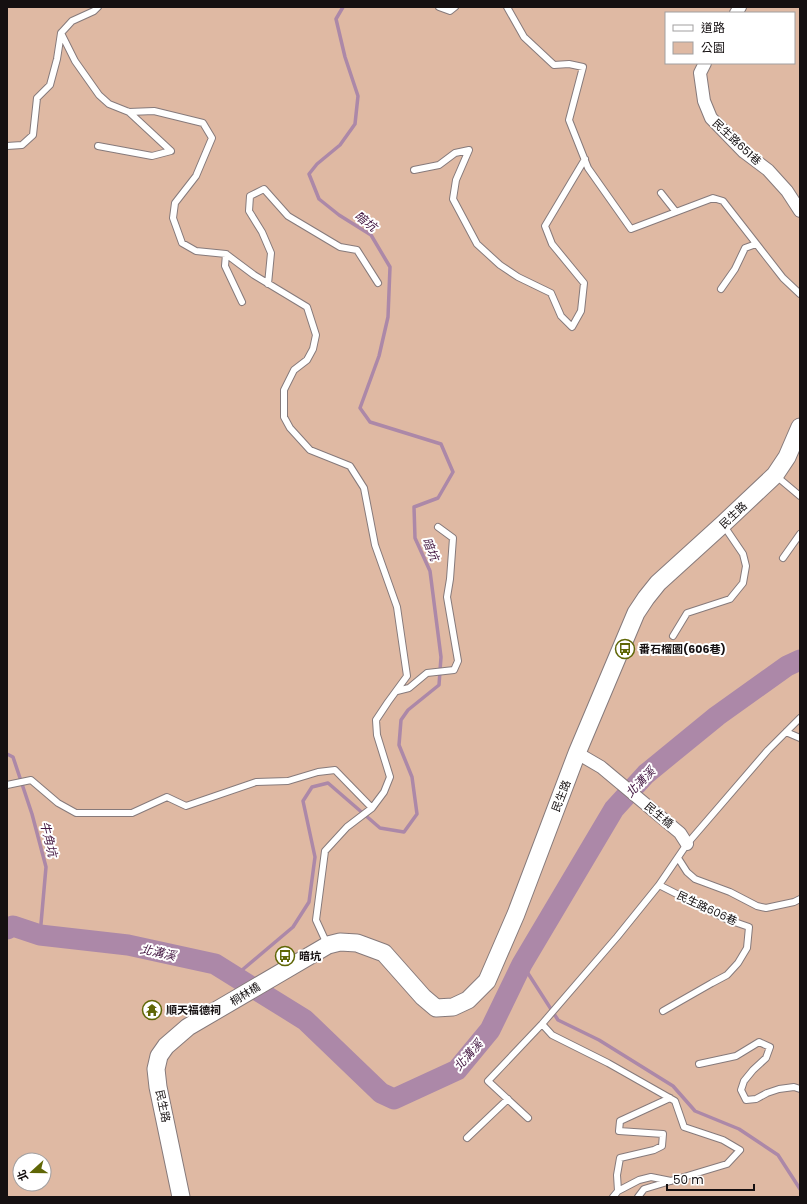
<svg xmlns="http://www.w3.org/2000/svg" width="807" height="1204" font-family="Poppins,'Noto Sans TC',sans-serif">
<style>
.green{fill:#dfb9a3;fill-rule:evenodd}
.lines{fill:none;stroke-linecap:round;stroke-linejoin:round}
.stream{stroke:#ac88a8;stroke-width:3.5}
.river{stroke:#ac88a8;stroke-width:21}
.lane-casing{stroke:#867a7b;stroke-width:8}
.street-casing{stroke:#867a7b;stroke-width:14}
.secondary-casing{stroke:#867a7b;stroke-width:19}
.lane{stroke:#fff;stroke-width:6}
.street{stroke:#fff;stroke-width:12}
.secondary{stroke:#fff;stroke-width:17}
.labels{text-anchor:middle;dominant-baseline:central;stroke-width:4;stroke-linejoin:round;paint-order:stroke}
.street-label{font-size:11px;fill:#151011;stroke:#fff}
.poi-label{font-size:11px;font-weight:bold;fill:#151011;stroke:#fff;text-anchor:start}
.water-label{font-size:12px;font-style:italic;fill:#431641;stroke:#fff}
</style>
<rect width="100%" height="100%" fill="#eadcdd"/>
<!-- green -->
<path class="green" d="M 7,7 L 800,7 L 800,1197 L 7,1197 ZM 666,13 L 794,13 L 794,63 L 666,63 ZM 20,1160 L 44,1160 L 44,1184 L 20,1184 Z"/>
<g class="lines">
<!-- stream -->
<path class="stream" d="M 7,754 L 13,757 L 32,814 L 46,867 L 40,935
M 522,964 L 558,1020 L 599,1040 L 673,1086 L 695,1111 L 739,1129 L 778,1155 L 800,1189
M 235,976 L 293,927 L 309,902 L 315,857 L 303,801 L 312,787 L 328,783 L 380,828 L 404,832 L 417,814 L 412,777 L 399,745 L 401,720 L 408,710 L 439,685 L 441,657 L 430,571 L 415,538 L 414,507 L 438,498 L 453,472 L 441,444 L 370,422 L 360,408 L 379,356 L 388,317 L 390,267 L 371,235 L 339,215 L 319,199 L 309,174 L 317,164 L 340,145 L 355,124 L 358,96 L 345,57 L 336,19 L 343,7"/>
<!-- river -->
<path class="river" d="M 7,929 L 13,926 L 40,935 L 128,945 L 215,964 L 305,1020 L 381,1093 L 394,1099 L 457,1070 L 490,1030 L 522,964 L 614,809 L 646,774 L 717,716 L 787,666 L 800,660"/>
<!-- lane casing -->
<g class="lane-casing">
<path id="lane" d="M 98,7 L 94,11 L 72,21 L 61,33 L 75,61 L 99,95 L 109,104 L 129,112 L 154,111 L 203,123 L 212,138 L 196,176 L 175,203 L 173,218 L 182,243 L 196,251 L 226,254 L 254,275 L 307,307 L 316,335 L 313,349 L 307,360 L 294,370 L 284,390 L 284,417 L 290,428 L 310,450 L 350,466 L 364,488 L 375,545 L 397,607 L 407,676 L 388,702 L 376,720 L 377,735 L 390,777 L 384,792 L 372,808 L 347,827 L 325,851 L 316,920 L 327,944
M 439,7 L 450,11 L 455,7
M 507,7 L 524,37 L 554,65 L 569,64 L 583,67 L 569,120 L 588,168 L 631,229 L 713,198 L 723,201 L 783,278 L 800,294
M 7,146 L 22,145 L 33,135 L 37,98 L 50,85 L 57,59 L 61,33
M 98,146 L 152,156 L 171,151 L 129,112
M 414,170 L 439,165 L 455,153 L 469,150 L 456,180 L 453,199 L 477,244 L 500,265 L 518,277 L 551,293 L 561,316 L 572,327 L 581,311 L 584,283 L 552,244 L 545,226 L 585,159
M 661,193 L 676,212
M 226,254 L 225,266 L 242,302
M 268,284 L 271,253 L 262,232 L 249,211 L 250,196 L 264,189 L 288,216 L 340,247 L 357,250 L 378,283
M 721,289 L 735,269 L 745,248 L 756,244
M 775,475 L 800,496
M 783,558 L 800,534
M 673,636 L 687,613 L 730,599 L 743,583 L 746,566 L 743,554 L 724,526
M 397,691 L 409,688 L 427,673 L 454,670 L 458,661 L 447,597 L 450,579 L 453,538 L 438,527
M 786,732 L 800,738
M 7,785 L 31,780 L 58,803 L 76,813 L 132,813 L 167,797 L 186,806 L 256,782 L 288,781 L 318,772 L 335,770 L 372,808
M 678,858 L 687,872 L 695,879 L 730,892 L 757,906 L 766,908 L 794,902 L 800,899
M 663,1011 L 712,983 L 727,975 L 738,963 L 747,948 L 749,927 L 726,919 L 659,885 L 687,844 L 768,750 L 800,718
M 699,1064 L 736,1056 L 759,1042 L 770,1047 L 766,1058 L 753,1070 L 744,1081 L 741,1090 L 746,1100 L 756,1099 L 767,1093 L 779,1089 L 794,1087 L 800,1089
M 528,1118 L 488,1081 L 542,1024
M 467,1138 L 508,1099
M 618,1191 L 639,1180 L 651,1177 L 671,1181
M 613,1197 L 618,1191 L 617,1175 L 620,1158 L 654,1150 L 662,1146 L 663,1134 L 619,1131 L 620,1121 L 670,1098
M 638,1197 L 644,1189 L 727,1164 L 740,1150 L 723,1140 L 684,1127 L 675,1101 L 608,1063 L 552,1035 L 542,1024 L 617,937 L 659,885"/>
</g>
<!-- street casing -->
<g class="street-casing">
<path id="street" d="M 736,13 L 740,7
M 705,63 L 700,73 L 704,101 L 711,118 L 744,152 L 768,170 L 787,191 L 800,211
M 577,753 L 601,767 L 680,833 L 687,844"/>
</g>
<!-- secondary casing -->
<g class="secondary-casing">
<path id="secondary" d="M 181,1197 L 158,1087 L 156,1069 L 159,1056 L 166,1046 L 188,1027 L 328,945 L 340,942 L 357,943 L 384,953 L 423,997 L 436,1008 L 453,1007 L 468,1000 L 487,981 L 516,914 L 577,753 L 636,613 L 646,598 L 658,583 L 723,524 L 775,475 L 787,457 L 800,427"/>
</g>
<!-- lane -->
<use href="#lane" class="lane"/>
<!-- street -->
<use href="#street" class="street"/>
<!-- secondary -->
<use href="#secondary" class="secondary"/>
</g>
<!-- icons -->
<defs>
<g id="bus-ring" transform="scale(1)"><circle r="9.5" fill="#fff" stroke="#5f6606" stroke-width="1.5"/><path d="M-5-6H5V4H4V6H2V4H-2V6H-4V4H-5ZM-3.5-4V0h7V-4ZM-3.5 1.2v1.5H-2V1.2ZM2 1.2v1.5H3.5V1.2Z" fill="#5f6606"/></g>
<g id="temple-ring" transform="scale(1)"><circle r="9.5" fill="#fff" stroke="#5f6606" stroke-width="1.5"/><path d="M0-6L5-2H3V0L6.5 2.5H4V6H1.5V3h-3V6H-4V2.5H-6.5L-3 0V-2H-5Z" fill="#5f6606"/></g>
</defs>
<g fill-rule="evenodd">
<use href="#bus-ring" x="625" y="649"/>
<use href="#bus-ring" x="285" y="956"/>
<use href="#temple-ring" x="152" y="1010"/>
</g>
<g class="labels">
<!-- street labels -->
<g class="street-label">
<text transform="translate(737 142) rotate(43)">民生路651巷</text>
<text transform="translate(733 515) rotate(-43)">民生路</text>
<text transform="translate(561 796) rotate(-69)">民生路</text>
<text transform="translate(659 815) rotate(40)">民生橋</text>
<text transform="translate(707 908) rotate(25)">民生路606巷</text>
<text transform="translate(245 994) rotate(-31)">桐林橋</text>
<text transform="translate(163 1106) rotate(78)">民生路</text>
</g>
<!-- poi labels -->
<g class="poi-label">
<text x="639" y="649">番石榴園(606巷)</text>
<text x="299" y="956">暗坑</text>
<text x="166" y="1010">順天福德祠</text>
</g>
<!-- water labels -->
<g class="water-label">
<text transform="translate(366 221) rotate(38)">暗坑</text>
<text transform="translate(431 549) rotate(67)">暗坑</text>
<text transform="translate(640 782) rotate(-46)">北溝溪</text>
<text transform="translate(49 839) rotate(76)">牛角坑</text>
<text transform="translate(158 952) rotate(12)">北溝溪</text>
<text transform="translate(468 1055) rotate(-48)">北溝溪</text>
</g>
</g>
<!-- border -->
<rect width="807" height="1204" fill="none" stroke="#151011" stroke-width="16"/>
<!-- legend -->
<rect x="665" y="12" width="130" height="52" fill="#ffffff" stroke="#a19fa0"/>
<rect x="673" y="25" width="20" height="6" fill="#ffffff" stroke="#a19fa0"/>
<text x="701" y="32" font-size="12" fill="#151011">道路</text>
<rect x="673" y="42" width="20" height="12" fill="#dfb9a3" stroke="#a19fa0"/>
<text x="701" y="52" font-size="12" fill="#151011">公園</text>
<!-- north arrow -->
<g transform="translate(32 1172) rotate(249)"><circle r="19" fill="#ffffff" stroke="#a19fa0"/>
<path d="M0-3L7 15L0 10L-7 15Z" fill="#5f6606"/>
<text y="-6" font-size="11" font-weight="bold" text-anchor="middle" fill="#151011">北</text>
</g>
<!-- scale -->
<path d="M667 1184v6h87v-6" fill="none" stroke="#151011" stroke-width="2"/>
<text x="673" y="1184" font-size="12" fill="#151011" stroke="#ffffff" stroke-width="3" paint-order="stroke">50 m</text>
</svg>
